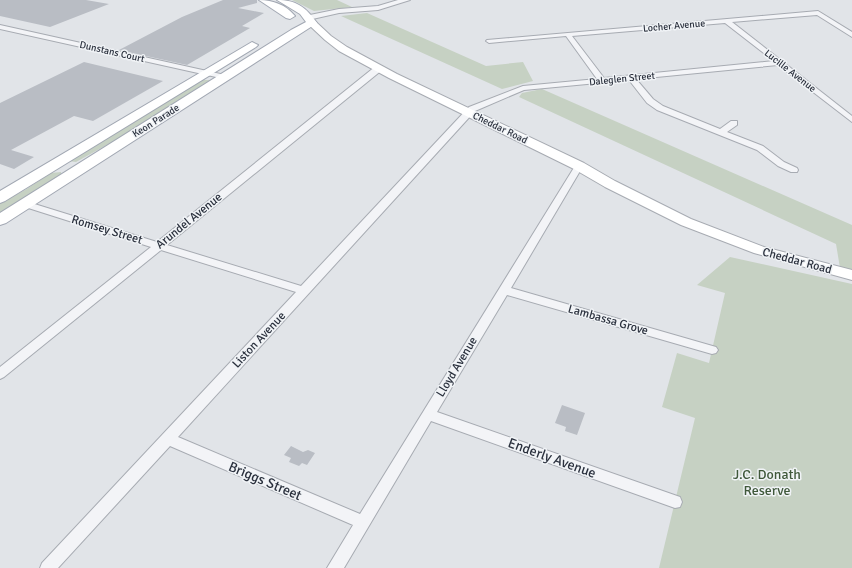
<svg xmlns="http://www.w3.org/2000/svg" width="852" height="568" font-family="Signika,sans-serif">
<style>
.green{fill:#c6d1c3}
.building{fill:#b9bdc4}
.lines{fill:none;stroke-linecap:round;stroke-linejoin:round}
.minor-casing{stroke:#a7abb2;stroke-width:2}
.tertiary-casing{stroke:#a7abb2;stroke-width:2}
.secondary-casing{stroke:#a7abb2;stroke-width:2}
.primary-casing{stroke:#a2a8b3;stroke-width:2}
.minor{fill:#f3f4f7;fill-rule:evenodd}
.tertiary{fill:#f3f4f7;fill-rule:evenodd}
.secondary{fill:#fff;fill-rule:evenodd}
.primary{fill:#fff;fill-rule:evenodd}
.labels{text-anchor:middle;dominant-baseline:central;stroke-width:3;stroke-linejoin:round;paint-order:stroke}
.far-street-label{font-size:10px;fill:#2b313e;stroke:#f0f3f6}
.street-label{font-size:12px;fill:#2b313e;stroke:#f0f3f6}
.near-street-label{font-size:14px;fill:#2b313e;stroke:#f0f3f6}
.near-park-label{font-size:14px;fill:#3f583a;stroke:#f0f3f6}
</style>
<rect width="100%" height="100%" fill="#e1e4e8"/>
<!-- green -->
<path class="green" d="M 292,0 L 337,0 L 352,7 L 314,11 Z
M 367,13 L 486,66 L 523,62 L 533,81 L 502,89 L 341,16 Z
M 202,80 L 210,80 L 123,136 L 76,162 L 68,161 L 166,100 L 181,93 Z
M 542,89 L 852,225 L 852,271 L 840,268 L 836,244 L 519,97 L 522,93 Z
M 61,172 L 61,175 L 0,213 L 0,203 L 25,190 L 51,173 Z
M 730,257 L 852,284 L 852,568 L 659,568 L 695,418 L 662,407 L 677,353 L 709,363 L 725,293 L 697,285 Z"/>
<!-- building -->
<path class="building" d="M 0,0 L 86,0 L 109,4 L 50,27 L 0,16 Z
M 223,0 L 257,0 L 257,3 L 238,8 L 264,13 L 242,26 L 250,28 L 187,65 L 119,50 L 182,17 Z
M 84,62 L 163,81 L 93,121 L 74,116 L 11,150 L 34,157 L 14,169 L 0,164 L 0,103 Z
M 562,405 L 585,413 L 577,435 L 565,431 L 566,427 L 555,423 Z
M 291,446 L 303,452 L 308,450 L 315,453 L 307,465 L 302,463 L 299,466 L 289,462 L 291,458 L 284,455 Z"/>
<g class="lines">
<!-- minor casing -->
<g class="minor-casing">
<path id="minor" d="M 818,11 L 852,32 L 852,37 L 817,15 L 732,22 L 852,116 L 852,122 L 778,65 L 636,79 L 653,99 L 663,106 L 720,129 L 731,121 L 737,121 L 737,125 L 727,132 L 763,146 L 784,162 L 797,168 L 798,170 L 797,172 L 791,172 L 778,166 L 757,150 L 657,110 L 647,103 L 629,80 L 524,90 L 475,111 L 178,437 L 360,514 L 575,166 L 579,163 L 583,166 L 511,288 L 716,347 L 718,350 L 716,353 L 712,354 L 507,295 L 437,412 L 680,497 L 682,502 L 680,507 L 675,508 L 431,421 L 344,568 L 327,568 L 353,525 L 170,446 L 58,568 L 40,568 L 42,563 L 296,292 L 161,250 L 4,377 L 0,379 L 0,367 L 151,247 L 22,206 L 20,204 L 22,202 L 28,202 L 157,242 L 376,66 L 382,66 L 382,70 L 167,245 L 301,286 L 469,107 L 523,86 L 597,79 L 566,36 L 489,43 L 486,41 L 487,40 ZM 725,23 L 774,61 L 604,78 L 572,36 Z
M 0,25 L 225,75 L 229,77 L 225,79 L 0,29 Z"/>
</g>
<!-- tertiary casing -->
<g class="tertiary-casing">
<path id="tertiary" d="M 398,0 L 410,0 L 378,10 L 339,13 L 308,20 L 304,18 L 305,16 L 339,9 L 378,6 Z"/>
</g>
<!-- secondary casing -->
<g class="secondary-casing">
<path id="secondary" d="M 312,20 L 315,21 L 331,36 L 347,47 L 397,74 L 584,163 L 615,181 L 691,219 L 764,247 L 852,270 L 852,280 L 754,253 L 681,225 L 605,187 L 574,169 L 389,78 L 339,51 L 325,40 L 309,25 L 307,23 L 309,21 Z"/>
</g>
<!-- primary casing -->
<g class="primary-casing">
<path id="primary" d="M 259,0 C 273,0 286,5 295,16 L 290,19 L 286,18 Z
M 277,0 C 296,0 306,7 317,23 L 6,223 L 0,225 L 0,213 L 291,30 L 306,22 L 300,14 Z
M 252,42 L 258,45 L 256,47 L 5,201 L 0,203 L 0,191 Z"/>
</g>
<!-- minor -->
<use href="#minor" class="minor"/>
<!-- tertiary -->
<use href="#tertiary" class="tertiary"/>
<!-- secondary -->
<use href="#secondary" class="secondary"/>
<!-- primary -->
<use href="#primary" class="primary"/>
</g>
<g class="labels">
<!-- far-street labels -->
<g class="far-street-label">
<text transform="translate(674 26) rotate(-5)">Locher Avenue</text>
<text transform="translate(112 52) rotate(13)">Dunstans Court</text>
<text transform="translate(790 71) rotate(38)">Lucille Avenue</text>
<text transform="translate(622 79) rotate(-6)">Daleglen Street</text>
<text transform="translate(156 121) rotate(-32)">Keon Parade</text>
<text transform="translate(500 128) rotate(26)">Cheddar Road</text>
</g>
<!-- street labels -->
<g class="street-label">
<text transform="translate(189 221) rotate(-39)">Arundel Avenue</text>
<text transform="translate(107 230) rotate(17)">Romsey Street</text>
<text transform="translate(797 261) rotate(15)">Cheddar Road</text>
<text transform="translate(608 320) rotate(16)">Lambassa Grove</text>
<text transform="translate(259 340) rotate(-47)">Liston Avenue</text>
<text transform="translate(457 367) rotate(-59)">Lloyd Avenue</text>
</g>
<!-- near-street labels -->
<g class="near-street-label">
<text transform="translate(552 458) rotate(20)">Enderly Avenue</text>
<text transform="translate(265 481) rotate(23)">Briggs Street</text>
</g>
<!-- near-park labels -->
<g class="near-park-label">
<text x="767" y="474">J.C. Donath<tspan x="767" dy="16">Reserve</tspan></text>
</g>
</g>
</svg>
